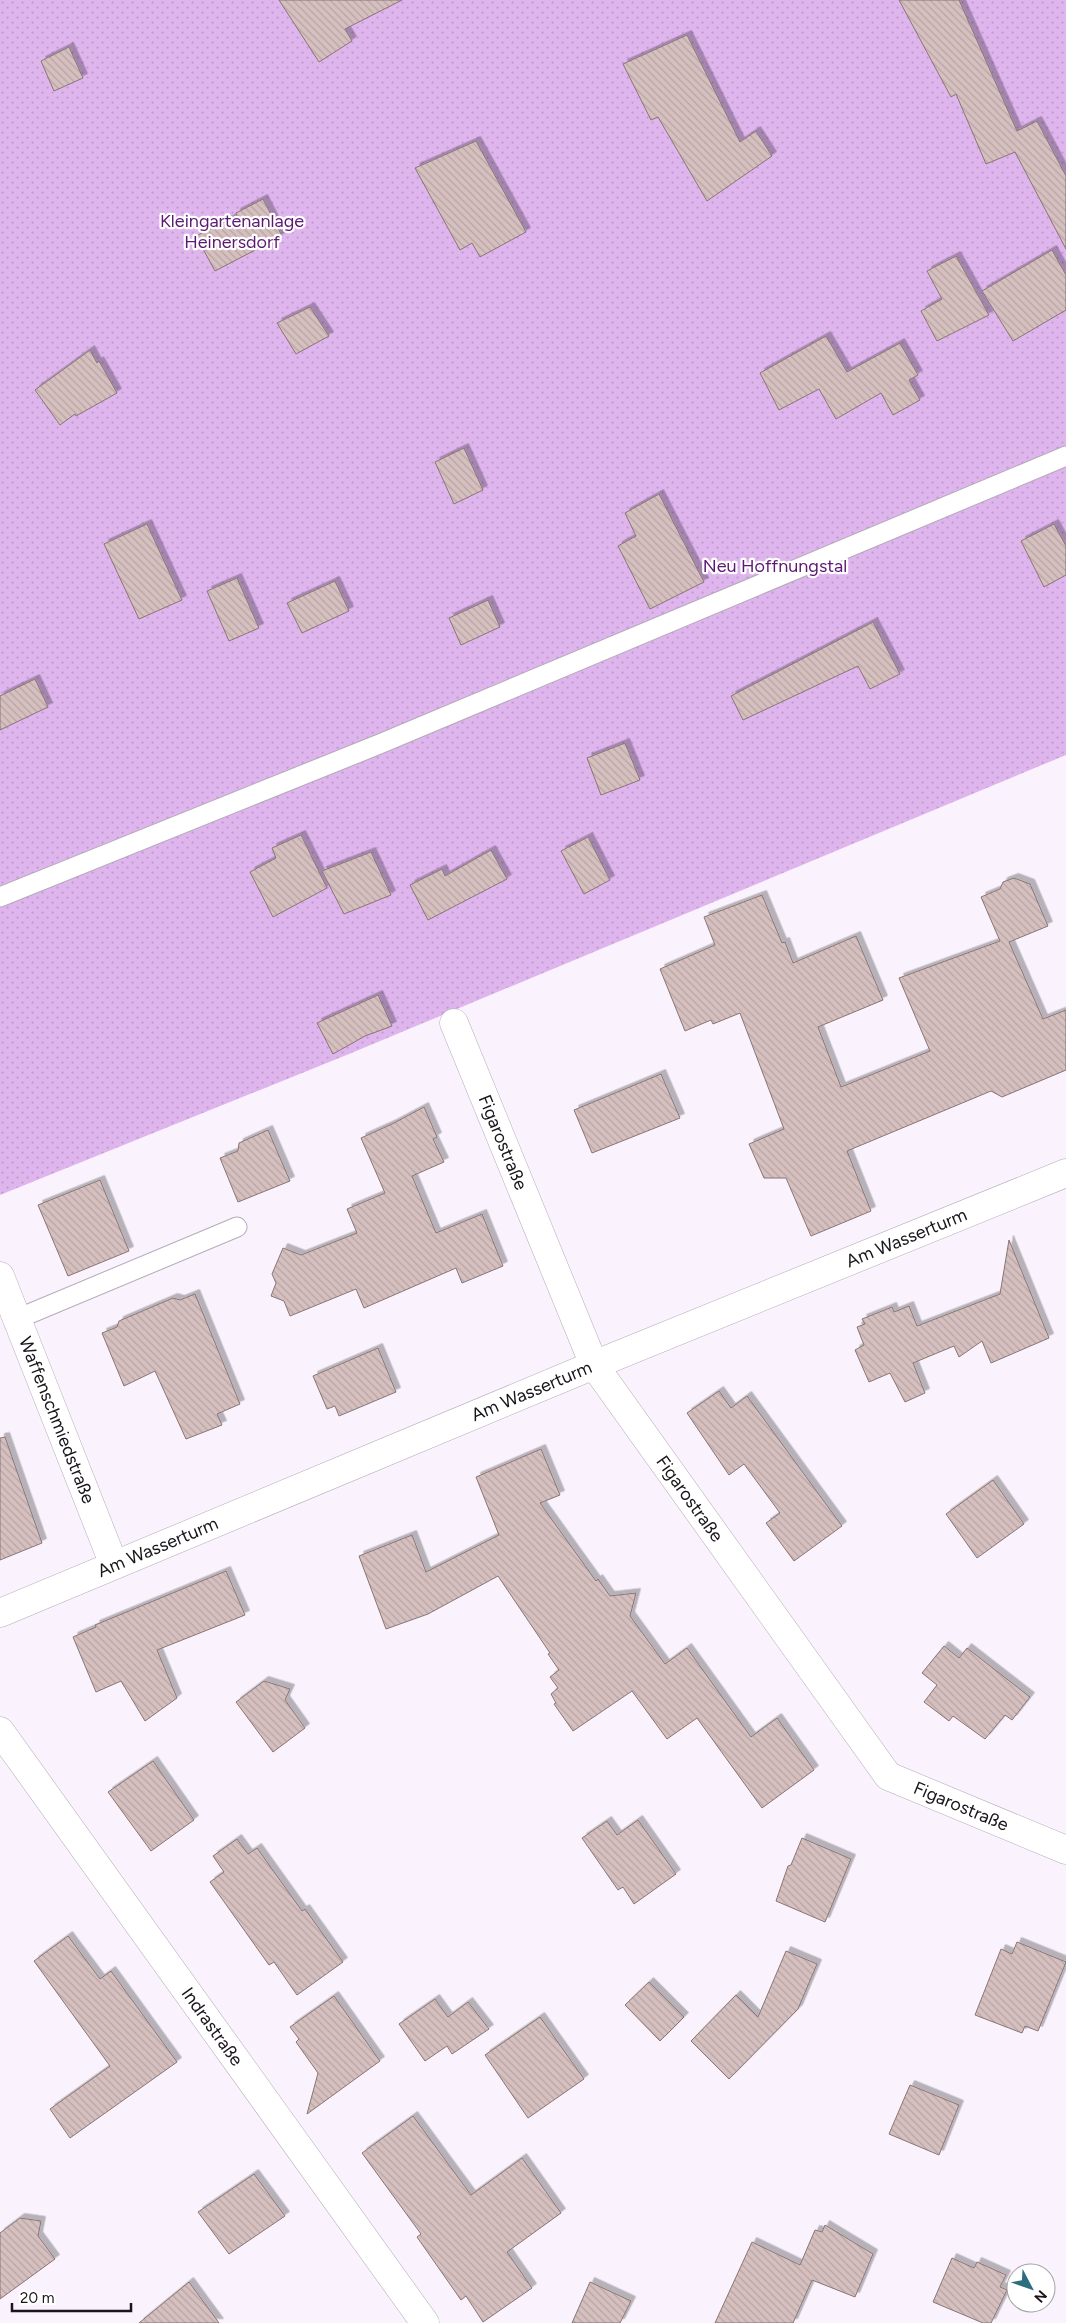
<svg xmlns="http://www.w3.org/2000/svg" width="1066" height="2323" font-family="Figtree,sans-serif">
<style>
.garden{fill:url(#garden-dots)}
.building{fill:url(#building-back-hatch);stroke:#887574;filter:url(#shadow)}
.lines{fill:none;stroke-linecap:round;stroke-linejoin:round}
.service-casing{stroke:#b5aab9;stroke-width:21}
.minor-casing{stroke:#b5aab9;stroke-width:29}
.service{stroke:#fff;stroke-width:19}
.minor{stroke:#fff;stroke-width:28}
.labels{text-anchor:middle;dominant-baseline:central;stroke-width:4.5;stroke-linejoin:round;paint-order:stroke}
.park-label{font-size:18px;fill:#5c1971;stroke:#fff}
.street-label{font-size:18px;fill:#19151a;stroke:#fff}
</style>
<defs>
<pattern id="garden-dots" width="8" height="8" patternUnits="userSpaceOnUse" patternTransform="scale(1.25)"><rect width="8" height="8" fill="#dfb5ee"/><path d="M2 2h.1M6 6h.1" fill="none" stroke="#bf9bcc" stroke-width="1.8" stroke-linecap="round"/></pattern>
<pattern id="building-back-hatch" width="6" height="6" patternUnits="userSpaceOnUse" patternTransform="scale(1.25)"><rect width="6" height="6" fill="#d6c0bf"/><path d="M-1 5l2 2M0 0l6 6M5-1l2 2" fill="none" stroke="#b7a4a4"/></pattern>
<filter id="shadow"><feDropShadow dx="4.5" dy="-4.5" stdDeviation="0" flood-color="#0004"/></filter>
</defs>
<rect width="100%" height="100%" fill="#faf3fd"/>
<!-- garden -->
<path class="garden" d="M 0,0 L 1066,0 L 1066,755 L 349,1054 L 0,1195 Z"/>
<!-- building -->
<path class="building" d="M 279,0 L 402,0 L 345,29 L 352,41 L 319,62 Z
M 899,0 L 959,0 L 1017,131 L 1037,121 L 1066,176 L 1066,249 L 1015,152 L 986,164 L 956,94 L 951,97 Z
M 687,35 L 740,142 L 756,131 L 772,156 L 707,201 L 658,117 L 651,120 L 623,64 Z
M 69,47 L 83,78 L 54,91 L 41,61 Z
M 476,141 L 526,232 L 480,257 L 472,243 L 460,250 L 415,168 Z
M 263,199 L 282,236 L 215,271 L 196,236 L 237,216 L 236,213 Z
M 1052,250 L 1066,275 L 1066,310 L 1013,341 L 982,291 Z
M 956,256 L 989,315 L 937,341 L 921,311 L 942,299 L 927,271 Z
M 310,307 L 329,336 L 296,354 L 277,323 Z
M 826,336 L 847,372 L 900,343 L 918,375 L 909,380 L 920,400 L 893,415 L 881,393 L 836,419 L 819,389 L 779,410 L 760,373 Z
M 90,350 L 97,363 L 99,361 L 117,393 L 76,416 L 75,414 L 60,425 L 35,390 Z
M 464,448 L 483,490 L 454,504 L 435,462 Z
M 659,494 L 704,582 L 650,609 L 618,546 L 636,536 L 625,513 Z
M 147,524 L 182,600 L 139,619 L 104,544 Z
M 1054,524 L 1066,546 L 1066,575 L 1044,587 L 1021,541 Z
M 237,578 L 259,628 L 229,641 L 207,591 Z
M 335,581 L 349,611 L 302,633 L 287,603 Z
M 488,600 L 500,627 L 461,645 L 449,618 Z
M 873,622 L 900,674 L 870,689 L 858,666 L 743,720 L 731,696 Z
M 35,679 L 48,707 L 0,730 L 0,696 Z
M 625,743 L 640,780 L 601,795 L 587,758 Z
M 301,835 L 327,888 L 273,917 L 250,872 L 276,858 L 272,848 Z
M 588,837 L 610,880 L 584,894 L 561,851 Z
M 491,850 L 507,879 L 428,920 L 410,885 L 442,869 L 445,876 Z
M 371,852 L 391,895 L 344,914 L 322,871 Z
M 1014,878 L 1030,884 L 1048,926 L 1009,942 L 1043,1019 L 1066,1010 L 1066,1070 L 1002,1097 L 991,1091 L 847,1151 L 871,1211 L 811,1236 L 786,1178 L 764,1178 L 749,1144 L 784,1129 L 740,1013 L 713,1024 L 711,1020 L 685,1031 L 660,969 L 715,945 L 704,917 L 762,895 L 782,943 L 785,942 L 793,963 L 856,936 L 883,1000 L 818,1027 L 841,1087 L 930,1051 L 899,978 L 1000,941 L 981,897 L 1000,889 L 1003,882 Z
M 378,995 L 392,1026 L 365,1036 L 333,1054 L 317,1023 Z
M 661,1074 L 680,1118 L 592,1153 L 574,1110 Z
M 424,1107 L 437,1137 L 433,1139 L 444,1162 L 412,1176 L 436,1233 L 482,1214 L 503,1266 L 462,1283 L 456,1268 L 364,1308 L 356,1289 L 290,1316 L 284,1301 L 271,1296 L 276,1283 L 272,1274 L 283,1248 L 301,1255 L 357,1233 L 347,1209 L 385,1193 L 361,1138 L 392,1124 Z
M 268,1130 L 290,1181 L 238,1202 L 220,1158 L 238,1151 L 239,1143 Z
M 100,1180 L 129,1251 L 68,1276 L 38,1205 Z
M 1009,1240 L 1049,1338 L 991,1363 L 982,1341 L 959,1357 L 954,1346 L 913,1363 L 925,1393 L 905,1402 L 890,1373 L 869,1382 L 855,1350 L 864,1345 L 857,1327 L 865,1324 L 862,1319 L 892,1307 L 894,1312 L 909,1306 L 917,1326 L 1000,1294 Z
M 195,1294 L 240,1404 L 217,1414 L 222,1425 L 186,1439 L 155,1371 L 124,1386 L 102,1333 L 117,1327 L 119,1321 L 173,1298 L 180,1300 Z
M 378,1348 L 396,1392 L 339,1416 L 335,1406 L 327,1409 L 313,1376 Z
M 719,1391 L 731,1408 L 747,1396 L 842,1526 L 794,1561 L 766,1523 L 780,1513 L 744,1464 L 729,1475 L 687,1413 Z
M 5,1437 L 42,1543 L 0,1560 L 0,1438 Z
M 541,1449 L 560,1495 L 540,1503 L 596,1581 L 598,1579 L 610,1596 L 636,1593 L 630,1616 L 665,1664 L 687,1648 L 751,1737 L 777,1718 L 814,1770 L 762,1808 L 697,1718 L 667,1739 L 632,1691 L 573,1731 L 554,1704 L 556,1703 L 551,1694 L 558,1688 L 550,1677 L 559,1670 L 548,1654 L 550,1653 L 498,1576 L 428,1614 L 386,1629 L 359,1556 L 412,1535 L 426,1572 L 499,1535 L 476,1477 Z
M 993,1480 L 1024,1524 L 977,1558 L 946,1514 Z
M 226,1571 L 245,1615 L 157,1650 L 177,1698 L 145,1721 L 121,1681 L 96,1692 L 73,1637 L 96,1627 L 95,1625 Z
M 944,1646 L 959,1658 L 967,1648 L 1030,1697 L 1012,1720 L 1005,1715 L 985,1739 L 953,1716 L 949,1721 L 924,1702 L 937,1685 L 922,1673 Z
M 264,1681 L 290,1689 L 285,1700 L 305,1728 L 273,1752 L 236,1702 Z
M 153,1761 L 194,1820 L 151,1851 L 108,1792 Z
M 638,1820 L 676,1874 L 634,1904 L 623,1887 L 618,1890 L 582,1838 L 607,1821 L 617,1835 Z
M 802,1838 L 851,1859 L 825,1922 L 776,1901 L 788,1866 L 791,1865 Z
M 237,1839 L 248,1854 L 257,1848 L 302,1911 L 305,1909 L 343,1962 L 297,1995 L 274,1962 L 269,1965 L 210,1882 L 224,1872 L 213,1856 Z
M 68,1936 L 100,1979 L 111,1971 L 177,2062 L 70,2138 L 50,2109 L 110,2066 L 34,1961 Z
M 1017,1942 L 1066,1962 L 1038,2031 L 1025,2026 L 1022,2033 L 975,2015 L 1001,1949 L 1012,1954 Z
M 786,1951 L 817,1964 L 798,2009 L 729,2079 L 691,2041 L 736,1995 L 758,2017 Z
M 649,1982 L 684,2017 L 660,2041 L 625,2005 Z
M 334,1996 L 380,2061 L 307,2114 L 318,2073 L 296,2042 L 299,2039 L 290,2027 Z
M 435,1999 L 448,2017 L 468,2002 L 489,2029 L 452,2054 L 447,2046 L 425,2061 L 399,2024 Z
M 540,2017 L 584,2079 L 528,2118 L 485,2055 Z
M 910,2085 L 959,2105 L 939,2155 L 889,2134 Z
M 413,2116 L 471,2195 L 522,2158 L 561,2213 L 507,2252 L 532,2288 L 483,2322 L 466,2296 L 461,2300 L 417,2237 L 421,2234 L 362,2153 Z
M 254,2174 L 285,2216 L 229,2254 L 198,2212 Z
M 20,2218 L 41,2221 L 38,2236 L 55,2259 L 0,2299 L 0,2233 Z
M 825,2225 L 873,2254 L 855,2297 L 812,2280 L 793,2323 L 715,2323 L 752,2242 L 800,2265 L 815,2230 L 822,2232 Z
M 952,2258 L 974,2268 L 977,2262 L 1006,2275 L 1000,2287 L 1007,2290 L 991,2323 L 983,2323 L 933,2302 Z
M 189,2282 L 219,2323 L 139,2323 Z
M 590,2282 L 631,2301 L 620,2323 L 572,2323 Z"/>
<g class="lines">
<!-- service casing -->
<g class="service-casing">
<path id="service" d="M 0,897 L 382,743 L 1066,456
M 17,1319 L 237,1227"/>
</g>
<!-- minor casing -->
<g class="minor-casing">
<g id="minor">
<path id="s1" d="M 454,1023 L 594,1365 L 888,1776 L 1066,1850"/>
<path id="s2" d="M 0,1276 L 114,1565"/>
<path id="s3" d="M 0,1613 L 594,1365 L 1066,1173"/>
<path id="s4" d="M 0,1731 L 425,2323"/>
</g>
</g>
<!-- service -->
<use href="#service" class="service"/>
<!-- minor -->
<use href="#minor" class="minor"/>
</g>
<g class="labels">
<!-- park labels -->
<g class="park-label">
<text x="232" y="221">Kleingartenanlage<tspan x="232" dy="21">Heinersdorf</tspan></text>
<text x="775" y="566">Neu Hoffnungstal</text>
</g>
<!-- street labels -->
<g class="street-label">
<text stroke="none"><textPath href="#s1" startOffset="129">Figarostraße</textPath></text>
<text stroke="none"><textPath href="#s3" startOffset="981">Am Wasserturm</textPath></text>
<text stroke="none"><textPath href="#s3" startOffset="576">Am Wasserturm</textPath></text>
<text stroke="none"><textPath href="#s2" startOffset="155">Waffenschmiedstraße</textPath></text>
<text stroke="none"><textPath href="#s1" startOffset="534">Figarostraße</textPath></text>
<text stroke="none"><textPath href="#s3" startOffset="171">Am Wasserturm</textPath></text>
<text stroke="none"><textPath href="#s1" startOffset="954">Figarostraße</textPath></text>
<text stroke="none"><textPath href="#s4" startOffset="364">Indrastraße</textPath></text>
</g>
</g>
<!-- north arrow -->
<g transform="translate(1031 2288) rotate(131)"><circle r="24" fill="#ffffff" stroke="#a3a1a3"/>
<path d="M0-4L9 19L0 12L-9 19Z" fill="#2a6e7f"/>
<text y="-8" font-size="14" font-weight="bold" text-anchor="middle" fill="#19151a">N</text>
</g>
<!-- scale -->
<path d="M12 2303v8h119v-8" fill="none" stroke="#19151a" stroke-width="2.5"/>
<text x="20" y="2303" font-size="15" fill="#19151a" stroke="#ffffff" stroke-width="4" paint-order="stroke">20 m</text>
</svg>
